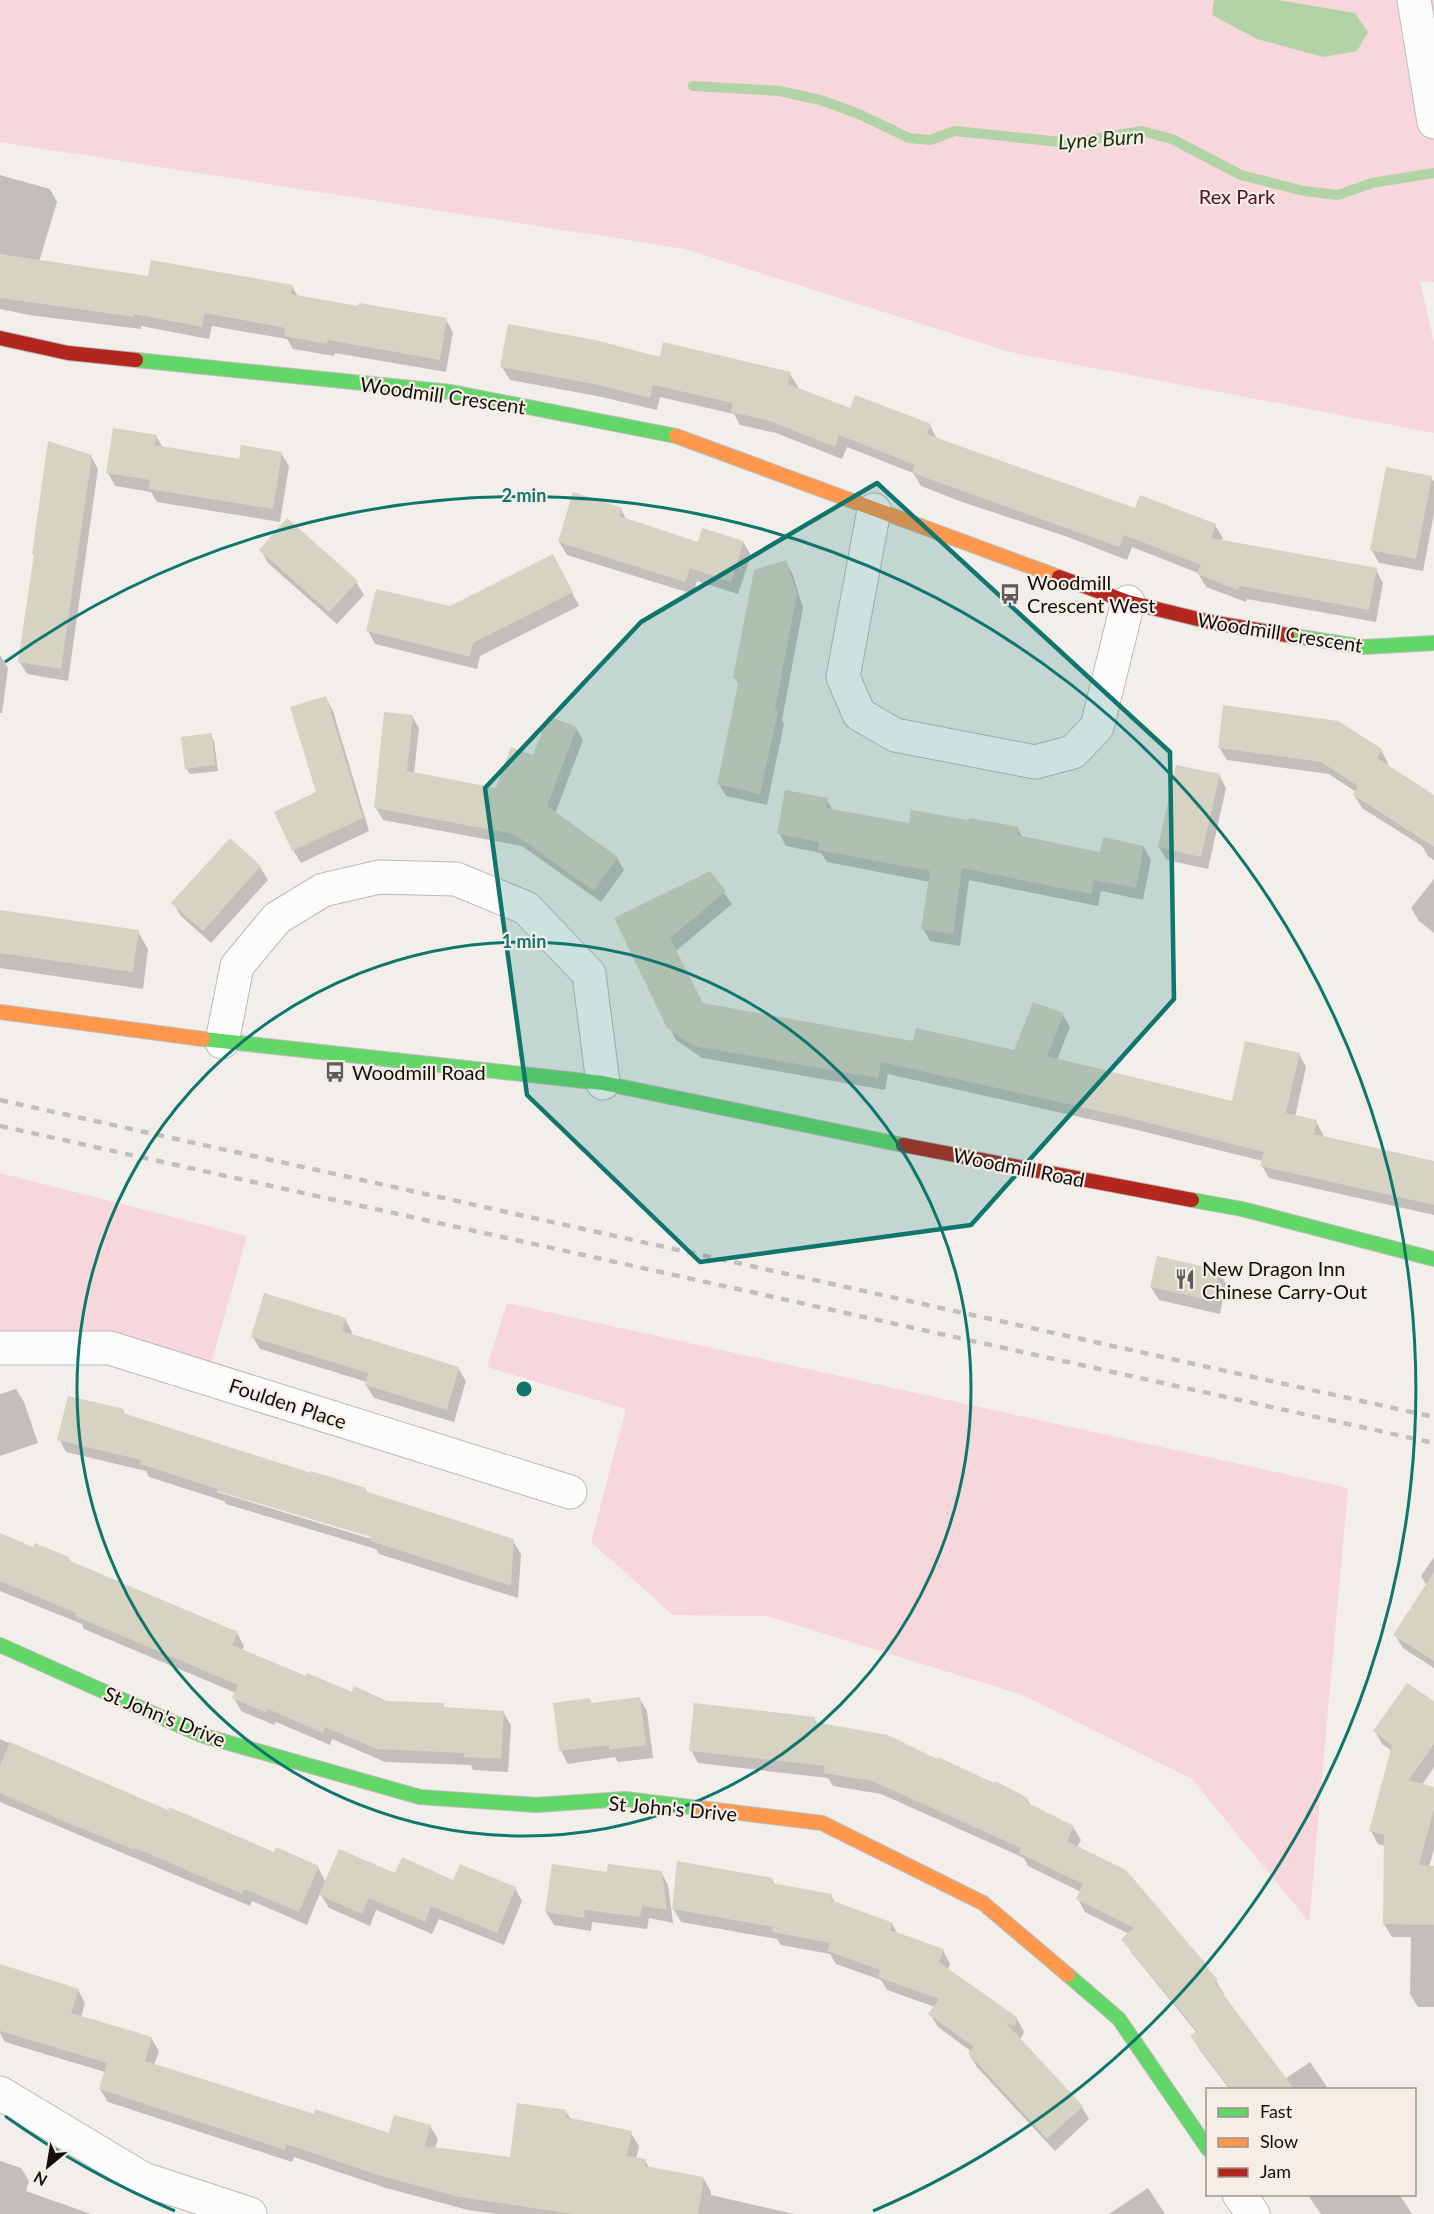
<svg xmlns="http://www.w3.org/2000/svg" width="1434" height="2214" font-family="Lato,sans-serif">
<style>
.green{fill:#f7d6dc}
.water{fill:#b2d3a6}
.shadow{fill:#0003;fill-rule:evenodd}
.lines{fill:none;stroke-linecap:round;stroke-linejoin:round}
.stream{stroke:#b2d3a6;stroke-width:10}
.building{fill:#d6d3c2}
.street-casing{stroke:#bdbab7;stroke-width:35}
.fast-casing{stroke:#bdbab7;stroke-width:16}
.slow-casing{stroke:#bdbab7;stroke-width:16}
.jam-casing{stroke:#bdbab7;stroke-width:16}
.street{stroke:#fdfcfc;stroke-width:33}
.fast{stroke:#63d668;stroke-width:14}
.slow{stroke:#ff974d;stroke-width:14}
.jam{stroke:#b3261e;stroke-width:14}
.rail{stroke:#c0bebe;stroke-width:4.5;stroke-dasharray:8 8;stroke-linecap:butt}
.marked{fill:#0f766e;fill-opacity:0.2;stroke:#0f766e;stroke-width:4.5;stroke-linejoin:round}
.ring{fill:none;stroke:#0f766e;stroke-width:3}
.labels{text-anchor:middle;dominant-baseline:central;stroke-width:4.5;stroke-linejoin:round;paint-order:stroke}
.park-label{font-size:20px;fill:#550e2b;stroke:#f6eee6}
.street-label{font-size:20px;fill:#110e0c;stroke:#f6eee6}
.poi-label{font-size:20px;fill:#110e0c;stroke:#f6eee6;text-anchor:start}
.water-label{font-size:21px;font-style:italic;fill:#133409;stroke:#f6eee6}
.centre{fill:#0f766e;stroke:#f6eee6;stroke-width:3}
.ring-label{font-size:18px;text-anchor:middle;font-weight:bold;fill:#0f766e;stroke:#f6eee6;stroke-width:4.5;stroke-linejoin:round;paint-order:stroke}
</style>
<rect width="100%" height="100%" fill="#f2eeea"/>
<!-- green -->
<path class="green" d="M 0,0 L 1434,0 L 1434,282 L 1420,281 L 1434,343 L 1434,433 L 1010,352 L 685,249 L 0,142 Z
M 0,1173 L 247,1236 L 207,1378 L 0,1348 Z
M 507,1303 L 1348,1488 L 1309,1922 L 1192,1779 L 1023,1695 L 767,1616 L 673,1615 L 591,1542 L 626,1409 L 487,1367 Z"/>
<!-- water -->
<path class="water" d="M 1214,0 L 1278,0 L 1355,13 L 1368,32 L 1357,51 L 1323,57 L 1257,39 L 1212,15 Z"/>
<!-- shadow -->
<path class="shadow" d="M 0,175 L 50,189 L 57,202 L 39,262 L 149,278 L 292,286 L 298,297 L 446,320 L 453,332 L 446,372 L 335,353 L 334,356 L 293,349 L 287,339 L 212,326 L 209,339 L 141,326 L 141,329 L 29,315 L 0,309 Z
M 661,358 L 790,374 L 798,387 L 797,389 L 850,410 L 930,425 L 937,439 L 1135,510 L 1215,525 L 1223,538 L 1221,541 L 1376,570 L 1383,583 L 1376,622 L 1247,599 L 1246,602 L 1206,587 L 1198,573 L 1132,547 L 1127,560 L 1065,536 L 962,502 L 921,486 L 913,473 L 847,447 L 842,459 L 776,433 L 740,425 L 734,414 L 660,397 L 657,410 L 597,396 L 510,380 L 502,367 Z
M 156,436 L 163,448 L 240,460 L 281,453 L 289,466 L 280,522 L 157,502 L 151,492 L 115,486 L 108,473 Z
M 91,456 L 98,469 L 68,681 L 27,674 L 19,661 L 35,557 L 33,554 Z
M 1431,477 L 1434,482 L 1434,513 L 1423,571 L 1379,563 L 1371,549 Z
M 621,509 L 627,521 L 699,543 L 743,542 L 751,555 L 738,594 L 697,581 L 693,594 L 567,555 L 559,542 Z
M 261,550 L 356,582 L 364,595 L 337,624 L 268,563 Z
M 786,562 L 793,575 L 803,608 L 782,720 L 784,724 L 767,805 L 726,796 L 719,784 L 740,686 L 735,678 Z
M 560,569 L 579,606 L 480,656 L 477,669 L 375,644 L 368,631 L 451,608 Z
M 0,655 L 8,668 L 2,713 L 0,713 Z
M 326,698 L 333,711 L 369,831 L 301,863 L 293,850 L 318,793 Z
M 412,716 L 419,728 L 414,774 L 497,789 L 534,757 L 576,728 L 583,740 L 555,814 L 617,858 L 624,870 L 601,902 L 522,846 L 383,820 L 376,808 Z
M 211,735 L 214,741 L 218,771 L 190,774 L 186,768 Z
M 1219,747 L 1381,750 L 1388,763 L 1387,766 L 1434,797 L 1434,860 L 1428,856 L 1422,846 L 1362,808 L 1354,795 L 1356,792 L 1329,774 L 1227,760 Z
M 1219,775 L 1226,788 L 1208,869 L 1167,860 L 1159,847 Z
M 827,800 L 833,811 L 910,825 L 1018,829 L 1023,838 L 1101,854 L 1144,847 L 1151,860 L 1143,900 L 1101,891 L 1098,906 L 969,880 L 960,946 L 930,941 L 923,929 L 930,882 L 827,862 L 821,853 L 786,846 L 779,833 Z
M 260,867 L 268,880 L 211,943 L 181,916 L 173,903 Z
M 709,873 L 732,904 L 676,951 L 703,1005 L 914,1042 L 1015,1051 L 1063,1015 L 1070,1027 L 1057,1060 L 1233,1102 L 1299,1054 L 1306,1067 L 1295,1117 L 1316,1122 L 1323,1134 L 1323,1138 L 1434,1162 L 1434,1215 L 1269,1178 L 1262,1166 L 1263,1161 L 1129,1128 L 888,1074 L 885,1090 L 702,1058 L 676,1040 L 616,919 Z
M 1434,879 L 1434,933 L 1419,921 L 1411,908 Z
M 0,913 L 138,932 L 148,949 L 143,989 L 0,968 Z
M 1219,1271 L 1226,1284 L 1220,1314 L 1159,1300 L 1151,1287 Z
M 345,1319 L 352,1332 L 351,1335 L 458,1368 L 466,1381 L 454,1422 L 374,1398 L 366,1385 L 367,1382 L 260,1349 L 252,1336 Z
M 16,1389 L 24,1402 L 38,1443 L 0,1456 L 0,1394 Z
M 123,1410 L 125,1415 L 312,1475 L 365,1489 L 368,1493 L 513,1541 L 521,1554 L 518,1598 L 379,1554 L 376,1549 L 226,1504 L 224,1501 L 149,1477 L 146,1471 L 66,1452 L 59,1439 ZM 217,1489 L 379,1538 L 378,1541 L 217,1492 Z
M 0,1534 L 34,1549 L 68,1558 L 71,1562 L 237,1633 L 244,1646 L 242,1651 L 307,1678 L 352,1694 L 387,1702 L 443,1705 L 445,1708 L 503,1712 L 511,1725 L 508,1772 L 473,1770 L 471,1765 L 385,1762 L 332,1739 L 330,1745 L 276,1722 L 274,1725 L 241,1711 L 234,1698 L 236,1693 L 84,1629 L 82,1624 L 0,1591 Z
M 1434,1557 L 1434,1668 L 1403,1648 L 1395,1635 L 1427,1586 L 1421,1576 Z
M 639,1698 L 647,1711 L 653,1758 L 618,1762 L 615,1757 L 568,1764 L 561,1751 L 590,1700 L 592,1704 Z
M 1434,1703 L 1434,1767 L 1422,1785 L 1434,1788 L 1434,1849 L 1429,1867 L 1434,1867 L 1434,2007 L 1418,2007 L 1410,1994 L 1411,1937 L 1392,1937 L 1384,1924 L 1385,1846 L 1378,1844 L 1371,1831 L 1392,1751 L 1382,1744 L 1375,1731 Z
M 814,1718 L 817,1724 L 938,1761 L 1027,1799 L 1031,1806 L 1073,1827 L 1081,1840 L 1077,1847 L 1125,1871 L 1205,1964 L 1224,1994 L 1223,1995 L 1285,2079 L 1310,2062 L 1329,2090 L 1230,2090 L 1199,2049 L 1192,2036 L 1197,2033 L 1131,1952 L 1123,1939 L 1129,1934 L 1085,1912 L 1078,1899 L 1081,1892 L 1028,1866 L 1024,1858 L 881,1794 L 833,1786 L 828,1778 L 698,1763 L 691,1750 Z
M 0,1739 L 169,1812 L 275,1854 L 318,1867 L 326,1883 L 396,1875 L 515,1888 L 522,1901 L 504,1945 L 439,1919 L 432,1934 L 376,1910 L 370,1926 L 329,1908 L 320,1893 L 307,1925 L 252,1901 L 250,1906 L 0,1802 Z
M 661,1872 L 668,1885 L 673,1923 L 649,1918 L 647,1929 L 592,1922 L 591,1931 L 554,1925 L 546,1912 L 608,1874 Z
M 772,1879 L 775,1885 L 831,1896 L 836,1904 L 892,1924 L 898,1934 L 943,1950 L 950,1964 L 948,1970 L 1017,2019 L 1024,2032 L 1020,2040 L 1082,2107 L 1089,2119 L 1055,2151 L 977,2067 L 969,2054 L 972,2052 L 938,2027 L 930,2014 L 935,2007 L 887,1990 L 881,1980 L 836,1964 L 830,1954 L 781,1945 L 777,1939 L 681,1922 L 673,1908 Z
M 0,1973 L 78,1990 L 85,2003 L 81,2018 L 151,2038 L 159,2051 L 154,2065 L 314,2116 L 390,2135 L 430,2126 L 438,2139 L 435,2148 L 511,2158 L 566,2112 L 571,2119 L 631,2133 L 639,2146 L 636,2159 L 645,2161 L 650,2169 L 704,2179 L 711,2192 L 711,2195 L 794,2214 L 497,2214 L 468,2210 L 386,2188 L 294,2157 L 292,2162 L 108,2102 L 100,2089 L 105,2072 L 5,2042 L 0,2033 Z
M 0,2161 L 21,2168 L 29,2181 L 26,2191 L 91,2214 L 0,2214 Z
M 1148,2188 L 1165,2214 L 1109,2214 Z
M 1307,2194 L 1399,2194 L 1412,2214 L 1321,2214 Z"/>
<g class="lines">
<!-- stream -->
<path class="stream" d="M 693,86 L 780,91 L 820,100 L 859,114 L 909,138 L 930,140 L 955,131 L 1070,143 L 1142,131 L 1172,139 L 1241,175 L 1304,191 L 1338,195 L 1372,183 L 1434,173"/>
</g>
<!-- building -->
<path class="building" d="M 0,254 L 148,276 L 151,260 L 293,285 L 291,294 L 358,306 L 359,303 L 447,318 L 440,360 L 328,340 L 327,344 L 284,336 L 285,328 L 205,313 L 202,327 L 134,314 L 134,317 L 0,298 Z
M 508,324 L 595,340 L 660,357 L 663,342 L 791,372 L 788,384 L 850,408 L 855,395 L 931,424 L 927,434 L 954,444 L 1135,508 L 1140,495 L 1216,524 L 1211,538 L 1377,568 L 1369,610 L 1240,586 L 1238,590 L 1197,574 L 1201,565 L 1124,535 L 1119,547 L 912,473 L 915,465 L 839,435 L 835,447 L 767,420 L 731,412 L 733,403 L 653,385 L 650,398 L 589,383 L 500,367 Z
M 113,428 L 157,435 L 155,445 L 239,459 L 241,445 L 282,452 L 273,509 L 148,489 L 150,480 L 106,473 Z
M 48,441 L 92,455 L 61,669 L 18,662 L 34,554 L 32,554 Z
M 1386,467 L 1432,476 L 1416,559 L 1370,550 Z
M 573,492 L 622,508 L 619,516 L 698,542 L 702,528 L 744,541 L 731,582 L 690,568 L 685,582 L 558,542 Z
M 287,518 L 358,581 L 329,612 L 259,550 Z
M 553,554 L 573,592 L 473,643 L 470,657 L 366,631 L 376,589 L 450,606 Z
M 786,560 L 797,594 L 775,710 L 778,711 L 760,794 L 717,784 L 739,680 L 733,678 L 754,570 Z
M 326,696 L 363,818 L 292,851 L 274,812 L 316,792 L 290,707 Z
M 1223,705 L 1338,721 L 1382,749 L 1377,758 L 1434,795 L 1434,847 L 1353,795 L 1358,786 L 1321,762 L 1218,748 Z
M 384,712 L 413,715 L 407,771 L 496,788 L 511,747 L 533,755 L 548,716 L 577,727 L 547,806 L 618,857 L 594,891 L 514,834 L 374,808 Z
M 212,733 L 215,765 L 185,769 L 181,737 Z
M 1176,765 L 1220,774 L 1201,857 L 1158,847 Z
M 785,790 L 828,798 L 826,808 L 909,823 L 911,810 L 969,820 L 970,818 L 1019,827 L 1017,835 L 1100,852 L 1103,837 L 1144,846 L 1136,888 L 1094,880 L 1091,894 L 962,868 L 953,934 L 921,929 L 930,871 L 818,850 L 819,842 L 777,834 Z
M 230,838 L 261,866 L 203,931 L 171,903 Z
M 710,871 L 726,891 L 670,938 L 703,1003 L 913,1041 L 916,1028 L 1014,1050 L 1033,1002 L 1064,1013 L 1047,1056 L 1232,1101 L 1245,1041 L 1300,1053 L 1286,1113 L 1317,1120 L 1314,1134 L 1434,1161 L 1434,1205 L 1260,1166 L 1264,1152 L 1121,1116 L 881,1062 L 878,1078 L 694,1046 L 667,1028 L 614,918 Z
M 0,910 L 139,930 L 133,972 L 0,953 Z
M 1157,1256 L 1219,1270 L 1213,1301 L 1150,1287 Z
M 264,1293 L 346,1318 L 342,1331 L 459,1367 L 447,1410 L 365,1385 L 368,1373 L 251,1337 Z
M 68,1396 L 124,1409 L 123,1413 L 311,1473 L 311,1471 L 366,1488 L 365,1491 L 514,1539 L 511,1586 L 370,1541 L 371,1537 L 217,1491 L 217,1489 L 140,1464 L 141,1460 L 57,1440 Z
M 0,1533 L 33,1547 L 35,1543 L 69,1557 L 68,1560 L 238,1632 L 232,1645 L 306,1676 L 307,1673 L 352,1692 L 354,1686 L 387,1701 L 444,1703 L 444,1707 L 504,1711 L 501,1759 L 464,1757 L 464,1753 L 376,1749 L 325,1727 L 323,1733 L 268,1709 L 267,1713 L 232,1698 L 238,1685 L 75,1616 L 76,1613 L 0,1581 Z
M 1434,1572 L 1434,1661 L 1393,1635 Z
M 1407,1683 L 1434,1701 L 1434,1744 L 1409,1780 L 1434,1787 L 1434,1809 L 1419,1865 L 1434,1866 L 1434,1925 L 1383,1924 L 1384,1835 L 1369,1831 L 1392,1745 L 1373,1731 Z
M 640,1697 L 646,1745 L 609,1750 L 609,1745 L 559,1751 L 553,1703 L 590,1698 L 591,1703 Z
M 694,1703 L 815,1717 L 814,1722 L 888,1735 L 937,1759 L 938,1757 L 994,1783 L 995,1781 L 1028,1798 L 1026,1802 L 1074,1826 L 1067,1841 L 1126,1870 L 1206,1964 L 1201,1961 L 1218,1980 L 1215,1983 L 1295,2090 L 1231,2090 L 1190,2036 L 1197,2031 L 1121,1939 L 1134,1928 L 1076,1899 L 1083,1884 L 1019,1853 L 1021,1848 L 872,1781 L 823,1773 L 825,1766 L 689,1751 Z
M 10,1742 L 168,1810 L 169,1807 L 274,1852 L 276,1847 L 319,1866 L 299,1912 L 244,1889 L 242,1894 L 135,1848 L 134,1850 L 79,1827 L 79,1828 L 0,1793 L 0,1766 Z
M 339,1849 L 395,1873 L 402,1857 L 453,1880 L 460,1864 L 516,1887 L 497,1933 L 431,1906 L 425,1922 L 369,1898 L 362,1914 L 319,1895 Z
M 677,1861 L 773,1878 L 772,1883 L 832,1894 L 831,1900 L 893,1923 L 890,1930 L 944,1949 L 939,1962 L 1018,2018 L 1014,2026 L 1006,2023 L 1083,2106 L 1047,2139 L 968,2053 L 974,2047 L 928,2014 L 939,1999 L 878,1977 L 880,1970 L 827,1951 L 830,1943 L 772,1932 L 773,1927 L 672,1909 Z
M 552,1864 L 607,1872 L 608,1864 L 662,1871 L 667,1910 L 642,1906 L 640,1917 L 585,1910 L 584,1918 L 545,1912 Z
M 0,1964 L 79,1989 L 71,2013 L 152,2037 L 145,2061 L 314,2114 L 315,2109 L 389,2133 L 394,2115 L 431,2125 L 425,2146 L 510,2157 L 517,2103 L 567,2110 L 566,2117 L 632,2131 L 627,2156 L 646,2159 L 645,2166 L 704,2177 L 698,2214 L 573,2214 L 459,2197 L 378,2175 L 286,2144 L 285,2150 L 99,2089 L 107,2063 L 0,2031 Z"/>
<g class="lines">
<!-- street casing -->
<g class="street-casing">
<path id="street" d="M 1414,0 L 1434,122
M 874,510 L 843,677 L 859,714 L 895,735 L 1035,762 L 1073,752 L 1097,727 L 1128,602
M 222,1042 L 237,966 L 277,918 L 323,890 L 379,877 L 456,879 L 526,908 L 589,974 L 603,1083
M 0,1348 L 110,1348 L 570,1492
M 0,2093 L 143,2179 L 250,2214
M 1239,2194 L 1253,2214"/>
</g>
<!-- fast casing -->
<g class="fast-casing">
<path id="fast" d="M 136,360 L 451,392 L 676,436
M 1287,635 L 1364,647 L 1434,643
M 203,1039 L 603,1083 L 903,1145
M 1192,1200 L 1242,1209 L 1434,1259
M 0,1645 L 201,1735 L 420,1797 L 536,1805 L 625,1799 L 699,1808
M 1068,1975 L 1119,2019 L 1208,2149"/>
</g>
<!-- slow casing -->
<g class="slow-casing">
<path id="slow" d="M 676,436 L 1059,577
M 0,1012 L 203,1039
M 699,1808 L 822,1823 L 983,1903 L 1068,1975"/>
</g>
<!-- jam casing -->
<g class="jam-casing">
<path id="jam" d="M 0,338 L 68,353 L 136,360
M 1059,577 L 1128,602 L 1210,622 L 1287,635
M 903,1145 L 1192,1200"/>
</g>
<!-- street -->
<use href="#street" class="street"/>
<!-- fast -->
<use href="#fast" class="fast"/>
<!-- slow -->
<use href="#slow" class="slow"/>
<!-- jam -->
<use href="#jam" class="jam"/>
<!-- rail -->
<path class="rail" d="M 0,1100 L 1434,1417
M 0,1126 L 1434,1443"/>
</g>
<!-- marked area -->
<path class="marked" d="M 877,483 L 1170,752 L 1174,999 L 971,1225 L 700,1262 L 527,1095 L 485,788 L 641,622 Z"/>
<!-- distance rings -->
<g class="ring">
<circle cx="524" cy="1389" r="447"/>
<path d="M175 2211A893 893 0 0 1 5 2116M5 662A893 893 0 1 1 873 2211"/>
</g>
<!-- icons -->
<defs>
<g id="bus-bare" transform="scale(1.62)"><path d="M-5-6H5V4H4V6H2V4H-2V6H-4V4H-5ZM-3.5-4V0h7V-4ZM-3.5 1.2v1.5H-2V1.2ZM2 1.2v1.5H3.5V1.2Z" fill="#605c5a" stroke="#f6eee6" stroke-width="2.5" paint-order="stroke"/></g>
<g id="restaurant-bare" transform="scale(1.62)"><path d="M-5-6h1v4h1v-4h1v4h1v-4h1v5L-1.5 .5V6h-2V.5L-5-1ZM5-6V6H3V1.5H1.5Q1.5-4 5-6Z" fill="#605c5a" stroke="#f6eee6" stroke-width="2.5" paint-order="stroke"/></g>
</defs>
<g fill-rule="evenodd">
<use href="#bus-bare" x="1010" y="594"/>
<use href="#bus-bare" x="335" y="1072"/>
<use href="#restaurant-bare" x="1185" y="1279"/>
</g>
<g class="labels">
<!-- park labels -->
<g class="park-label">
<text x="1237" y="196">Rex Park</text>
</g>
<!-- street labels -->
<g class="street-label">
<text transform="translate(443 395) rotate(8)">Woodmill Crescent</text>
<text transform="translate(1280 632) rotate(9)">Woodmill Crescent</text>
<text transform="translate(1019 1167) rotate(11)">Woodmill Road</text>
<text transform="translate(288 1403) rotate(18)">Foulden Place</text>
<text transform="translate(165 1716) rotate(22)">St John's Drive</text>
<text transform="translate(673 1808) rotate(5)">St John's Drive</text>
</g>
<!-- poi labels -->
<g class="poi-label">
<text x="1027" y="582">Woodmill<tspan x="1027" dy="23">Crescent West</tspan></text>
<text x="352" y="1072">Woodmill Road</text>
<text x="1202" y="1268">New Dragon Inn<tspan x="1202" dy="23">Chinese Carry-Out</tspan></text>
</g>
<!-- water labels -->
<g class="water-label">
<text transform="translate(1101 138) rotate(-4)">Lyne Burn</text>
</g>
</g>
<circle cx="524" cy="1389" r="9" class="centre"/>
<g class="ring-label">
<text x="524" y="502">2 min</text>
<text x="524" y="948">1 min</text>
</g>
<!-- legend -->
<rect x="1206" y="2088" width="210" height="108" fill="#f6eee6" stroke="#9a948f" stroke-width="1.5"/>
<rect x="1218" y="2108" width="30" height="9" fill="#63d668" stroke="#9a948f" stroke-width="1.5"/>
<text x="1260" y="2118" font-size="18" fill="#110e0c">Fast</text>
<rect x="1218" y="2138" width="30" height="9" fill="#ff974d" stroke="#9a948f" stroke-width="1.5"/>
<text x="1260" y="2148" font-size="18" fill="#110e0c">Slow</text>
<rect x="1218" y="2168" width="30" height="9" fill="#b3261e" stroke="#9a948f" stroke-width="1.5"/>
<text x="1260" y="2178" font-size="18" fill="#110e0c">Jam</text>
<!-- north arrow -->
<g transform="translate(48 2166) rotate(210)" stroke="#f6eee6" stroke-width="4.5" paint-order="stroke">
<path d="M0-4.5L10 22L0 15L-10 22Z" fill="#110e0c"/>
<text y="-9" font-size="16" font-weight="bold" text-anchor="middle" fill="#110e0c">N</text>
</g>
</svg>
